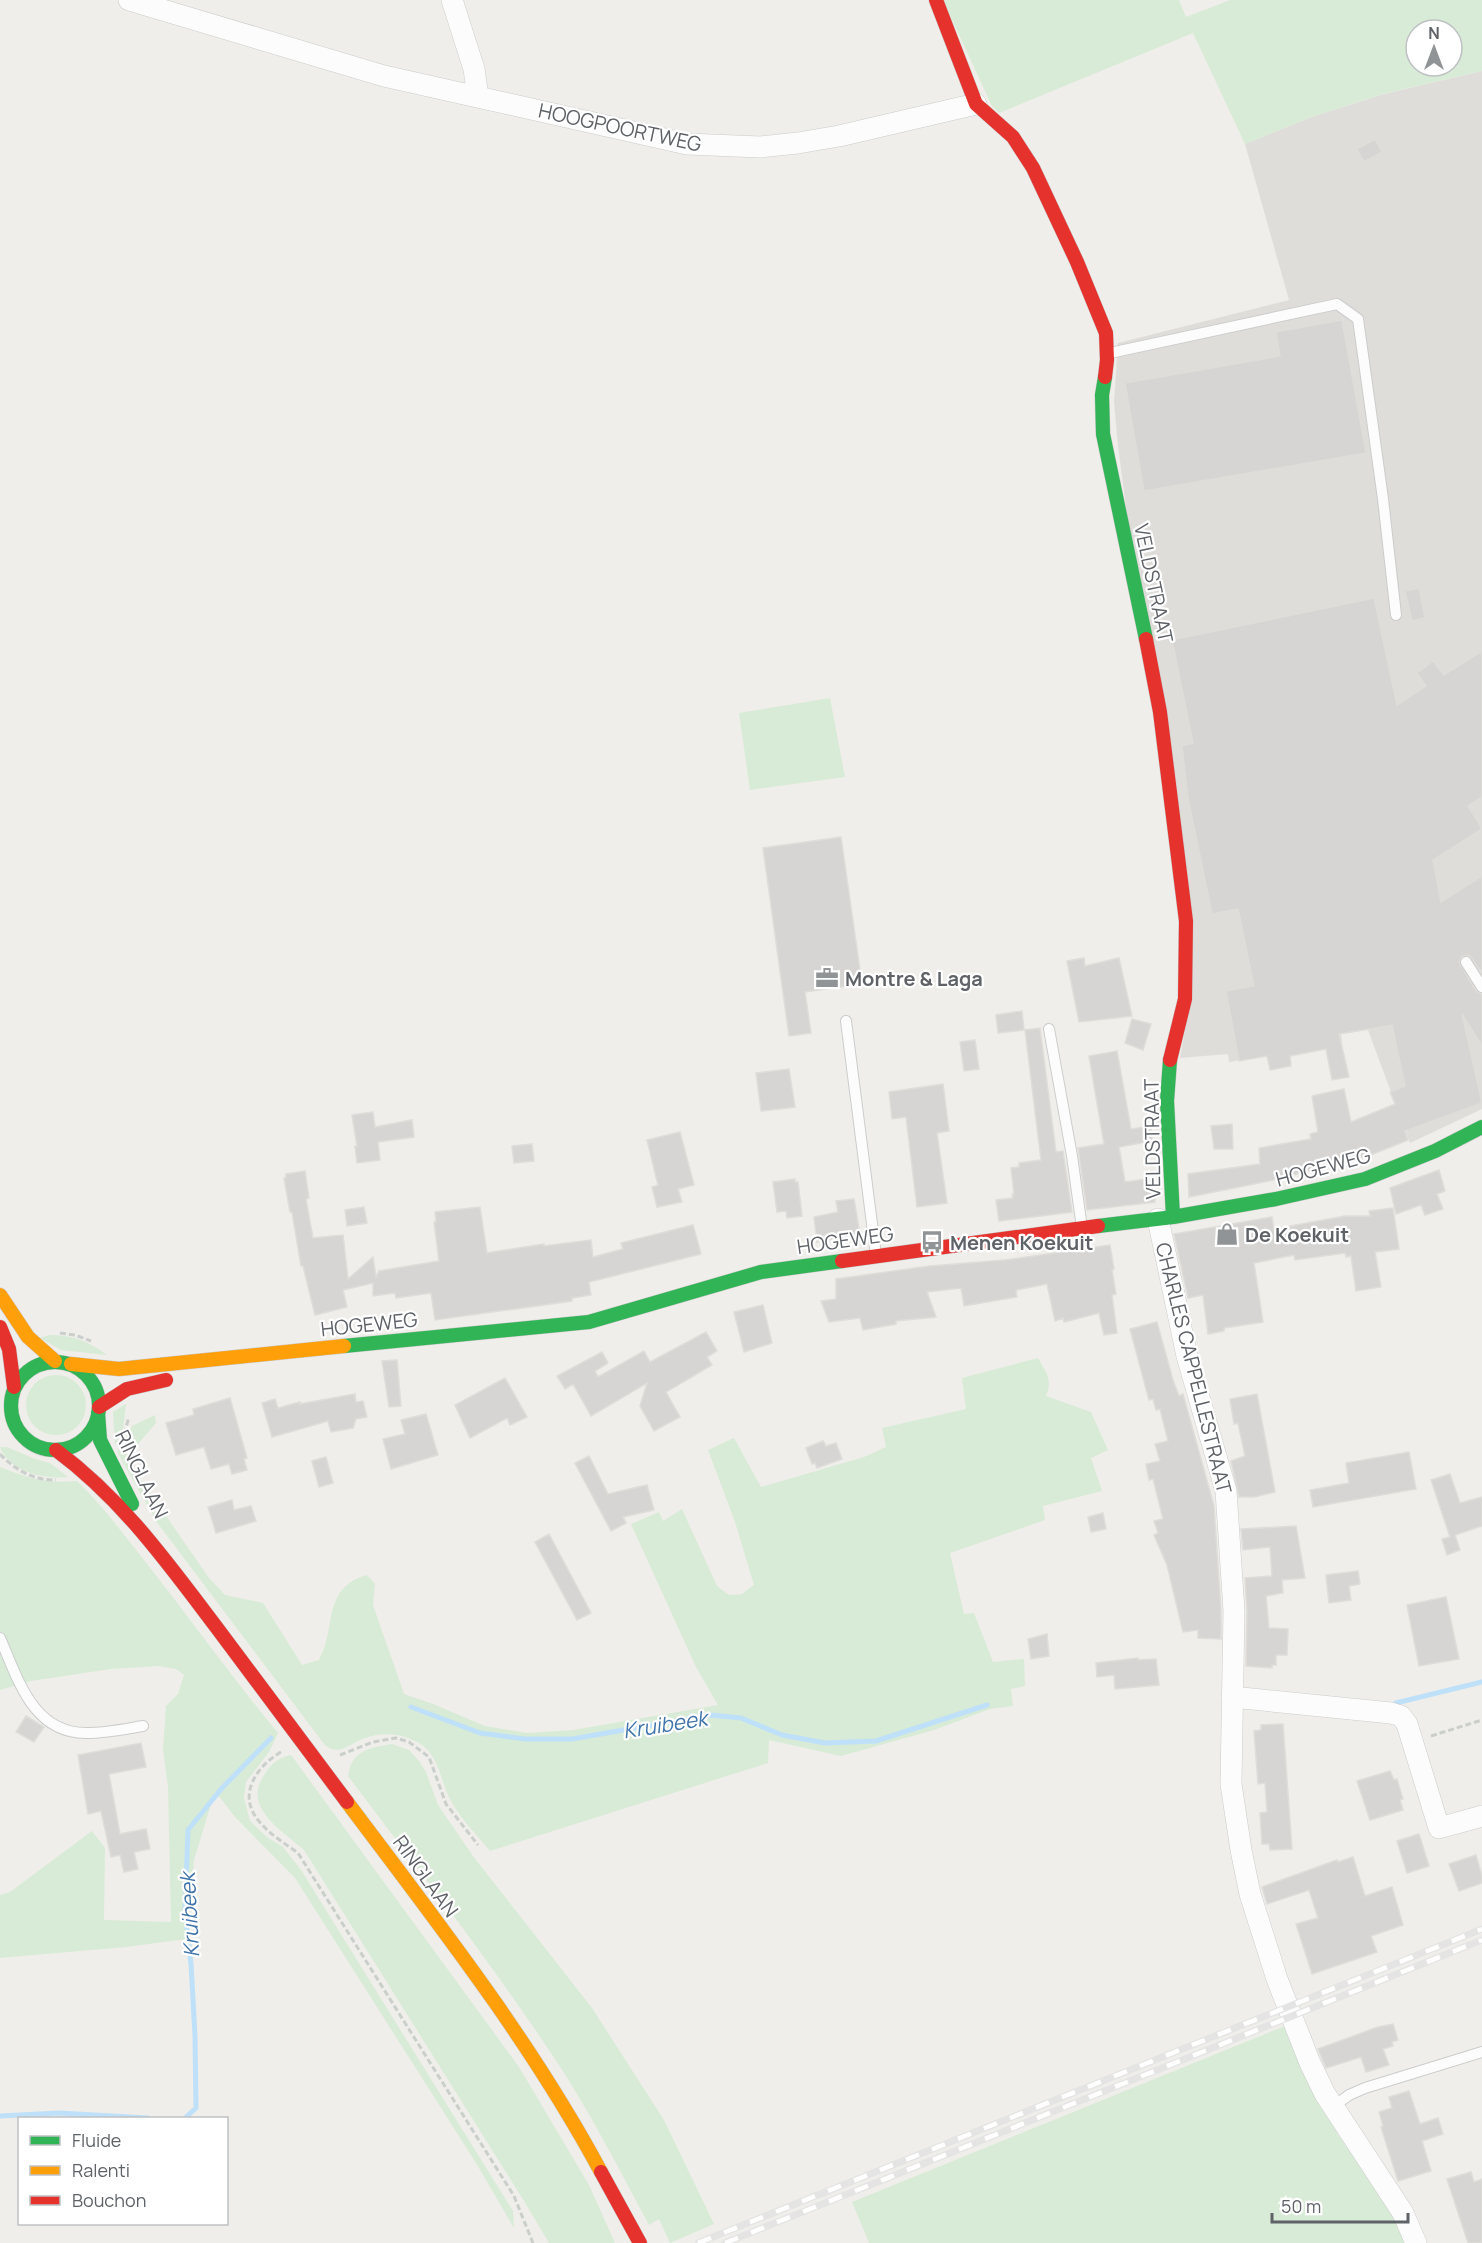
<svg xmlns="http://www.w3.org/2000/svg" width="1482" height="2243" font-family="Manrope,sans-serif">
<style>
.industrial{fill:#dfddda}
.green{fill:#d8ebd6;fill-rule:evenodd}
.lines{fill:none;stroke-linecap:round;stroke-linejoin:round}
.stream{stroke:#bfe0f9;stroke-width:5}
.building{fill:#d6d5d3;stroke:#deddd9;stroke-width:1.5}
.lane-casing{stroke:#cbcccc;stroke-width:12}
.street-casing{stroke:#cbcccc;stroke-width:22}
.fast-casing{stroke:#cacacb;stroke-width:15}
.slow-casing{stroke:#cacacb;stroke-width:15}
.jam-casing{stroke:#cacacb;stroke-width:15}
.path{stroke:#cacfcc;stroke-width:3;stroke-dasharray:6 3;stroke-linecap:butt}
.lane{stroke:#fdfcfc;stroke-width:10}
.street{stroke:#fdfcfc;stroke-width:21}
.fast{stroke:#30b455;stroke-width:14}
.slow{stroke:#ff9f0a;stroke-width:14}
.jam{stroke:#e5322d;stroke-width:14}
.rail-casing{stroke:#e4e4e4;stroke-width:7}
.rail{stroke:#fff;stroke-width:4.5;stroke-dasharray:14;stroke-linecap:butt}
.labels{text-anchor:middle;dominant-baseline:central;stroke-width:4.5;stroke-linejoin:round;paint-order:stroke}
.street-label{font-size:20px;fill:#5f6368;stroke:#fff}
.poi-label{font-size:20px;font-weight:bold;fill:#5f6368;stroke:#fff;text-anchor:start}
.water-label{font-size:21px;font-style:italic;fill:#4174aa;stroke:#fff}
</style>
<rect width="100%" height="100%" fill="#efeeea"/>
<!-- industrial -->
<path class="industrial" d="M 1482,71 L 1482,1109 L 1410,1143 L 1368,1030 L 1341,1034 L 1342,1043 L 1229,1062 L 1228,1054 L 1180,1058 L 1191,996 L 1118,446 L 1114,402 L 1118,343 L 1289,300 L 1245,144 L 1314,116 L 1384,94 Z"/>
<!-- green -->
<path class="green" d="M 943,0 L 1179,0 L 1186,17 L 1230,0 L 1482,0 L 1482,71 L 1383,94 L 1314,116 L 1245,144 L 1193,33 L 999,113 L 992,106 ZM 1416,30 L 1452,30 L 1452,66 L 1416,66 Z
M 830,698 L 845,777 L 750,790 L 739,713 Z
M 50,1335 C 73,1335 88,1341 107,1355 L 61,1350 L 40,1338 Z
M 1038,1358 C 1046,1372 1053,1380 1046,1396 L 1091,1412 L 1108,1450 L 1091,1458 L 1102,1491 L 1043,1506 L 1045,1520 L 950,1553 L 964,1614 L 974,1613 L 993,1662 L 1024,1659 L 1025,1686 L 1011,1689 L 1013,1706 L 990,1709 L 934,1730 L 841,1756 L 769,1740 L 768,1763 L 490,1851 C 477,1835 462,1820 452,1803 C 440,1783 441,1757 419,1743 C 403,1734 383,1731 365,1738 C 350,1743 339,1758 324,1744 L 156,1521 L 117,1452 L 132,1426 L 155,1415 L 156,1423 L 126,1458 L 209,1578 L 225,1595 L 263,1603 L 302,1665 L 319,1660 C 337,1629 321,1588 367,1575 L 375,1584 L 373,1605 L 404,1694 L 433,1704 L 485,1726 L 527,1733 L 573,1730 L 718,1705 L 696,1667 L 631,1524 L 659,1512 L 663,1521 L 682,1509 L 717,1586 L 729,1595 L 742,1594 L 754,1585 L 735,1522 L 708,1450 L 734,1438 L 761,1487 L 864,1457 L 886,1447 L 882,1428 L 966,1409 L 962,1378 Z
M26 1405a30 30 0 1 1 60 0a30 30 0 1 1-60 0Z
M 126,1404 L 123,1430 L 115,1445 L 113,1412 Z
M 0,1447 L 7,1447 L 35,1459 L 50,1463 L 68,1477 C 44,1480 9,1471 0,1447 Z
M 0,1467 C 28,1478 46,1484 77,1481 C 105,1508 127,1539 151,1569 C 194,1624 234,1680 278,1733 L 269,1752 L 246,1782 L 244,1798 L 250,1821 L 268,1838 L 283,1847 L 301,1870 L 513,2211 L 514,2228 L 476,2163 L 295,1878 L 235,1817 L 215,1791 L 194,1860 L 187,1939 L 126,1947 L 0,1958 L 0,1895 L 10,1892 L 92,1831 L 105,1848 L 104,1920 L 171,1922 L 168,1787 L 163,1750 L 166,1706 L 178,1694 L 184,1675 L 176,1669 L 159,1666 L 111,1669 L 31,1681 L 0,1690 Z
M 392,1744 L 409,1750 L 419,1761 L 426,1772 L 438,1805 L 473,1856 L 592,2008 L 664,2120 L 714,2224 L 670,2243 L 659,2219 L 649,2225 C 619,2169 590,2112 555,2059 C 490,1961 418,1869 348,1776 C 352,1750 369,1748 392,1744 Z
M 291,1755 L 519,2067 L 589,2185 L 615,2243 L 549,2243 L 524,2201 L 304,1850 C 283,1831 243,1808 263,1777 C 271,1764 277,1758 291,1755 Z
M 1285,2026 L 1303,2069 L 1338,2135 L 1384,2199 L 1405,2243 L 869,2243 L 852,2202 Z"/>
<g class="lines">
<!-- stream -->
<path class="stream" d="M 1396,1703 L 1482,1682
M 411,1707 L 480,1733 L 525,1739 L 572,1739 L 710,1715 L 741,1718 L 782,1735 L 825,1743 L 876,1741 L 987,1705
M 0,2116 L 59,2113 L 148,2118
M 185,2118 L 196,2108 L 195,2036 L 191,1964 L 185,1910 L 188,1830 L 222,1788 L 271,1738"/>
</g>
<!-- building -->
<path class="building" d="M 1375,139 L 1382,152 L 1364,162 L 1357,149 Z
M 1342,320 L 1366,453 L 1144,491 L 1125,383 L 1280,356 L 1276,332 Z
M 1419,588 L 1425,618 L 1412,621 L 1405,591 Z
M 1374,598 L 1397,705 L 1426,686 L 1417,673 L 1433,661 L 1444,675 L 1482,651 L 1482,797 L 1468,806 L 1482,829 L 1433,860 L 1441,902 L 1482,876 L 1482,973 L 1469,955 L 1462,956 L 1459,962 L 1476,991 L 1482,994 L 1482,1046 L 1462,1014 L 1482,1103 L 1405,1131 L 1408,1140 L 1368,1156 L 1269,1181 L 1189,1197 L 1188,1174 L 1260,1164 L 1259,1148 L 1311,1139 L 1310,1134 L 1318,1132 L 1312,1096 L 1344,1089 L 1351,1122 L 1395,1104 L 1390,1092 L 1405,1086 L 1392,1025 L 1339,1034 L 1349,1077 L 1332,1080 L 1326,1049 L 1290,1056 L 1291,1066 L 1270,1070 L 1267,1056 L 1239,1061 L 1226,991 L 1254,986 L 1238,909 L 1212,914 L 1188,798 L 1182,746 L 1193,743 L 1172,640 Z
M 841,837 L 862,984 L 805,992 L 811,1033 L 789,1036 L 763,848 Z
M 1084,958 L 1085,966 L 1119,958 L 1132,1016 L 1079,1022 L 1067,961 Z
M 1022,1011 L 1024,1030 L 998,1033 L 996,1015 Z
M 1132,1019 L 1151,1024 L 1143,1050 L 1125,1043 Z
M 1040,1028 L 1056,1152 L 1063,1151 L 1072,1212 L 999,1221 L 996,1200 L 1013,1198 L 1012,1194 L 1014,1194 L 1011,1168 L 1019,1167 L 1019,1163 L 1041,1160 L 1025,1030 Z
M 975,1040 L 979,1069 L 964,1071 L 960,1042 Z
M 1117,1051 L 1131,1129 L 1151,1126 L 1152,1141 L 1119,1147 L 1125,1182 L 1154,1178 L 1155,1202 L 1087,1210 L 1078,1148 L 1104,1144 L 1089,1056 Z
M 789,1069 L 795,1107 L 761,1111 L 756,1073 Z
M 943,1084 L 949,1131 L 937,1133 L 947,1203 L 917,1207 L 906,1117 L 892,1119 L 889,1092 Z
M 373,1112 L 375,1127 L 412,1120 L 414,1137 L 378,1142 L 380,1160 L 357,1163 L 355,1146 L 357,1146 L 352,1115 Z
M 1232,1124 L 1233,1149 L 1214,1149 L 1211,1126 Z
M 680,1132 L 694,1185 L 678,1189 L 682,1202 L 657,1207 L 652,1187 L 658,1185 L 647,1140 Z
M 532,1144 L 534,1161 L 514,1163 L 512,1146 Z
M 1439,1170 L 1445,1191 L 1437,1194 L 1443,1209 L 1425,1215 L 1421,1205 L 1396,1214 L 1390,1188 Z
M 305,1171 L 309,1198 L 306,1199 L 313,1238 L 343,1235 L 348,1279 L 373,1257 L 376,1277 L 379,1271 L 439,1261 L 434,1222 L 436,1222 L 435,1212 L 480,1207 L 487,1253 L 544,1244 L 544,1246 L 591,1240 L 593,1257 L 623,1249 L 621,1243 L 693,1225 L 701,1254 L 589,1282 L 591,1295 L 572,1298 L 572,1301 L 435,1320 L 431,1293 L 396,1298 L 395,1293 L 373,1296 L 373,1283 L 343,1290 L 347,1307 L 315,1315 L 303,1266 L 301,1266 L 292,1212 L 290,1212 L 284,1178 L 286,1178 L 286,1174 Z
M 795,1179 L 795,1182 L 798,1182 L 802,1216 L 787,1218 L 786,1211 L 777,1212 L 773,1182 Z
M 854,1199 L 860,1234 L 817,1242 L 814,1217 L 838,1212 L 836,1201 Z
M 364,1207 L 367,1223 L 347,1226 L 345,1210 Z
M 1393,1208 L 1399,1249 L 1375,1252 L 1381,1287 L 1356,1291 L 1351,1256 L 1346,1257 L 1345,1253 L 1295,1260 L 1294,1255 L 1254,1263 L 1263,1322 L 1224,1328 L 1224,1331 L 1208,1334 L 1203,1295 L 1188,1298 L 1174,1234 L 1272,1217 L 1274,1229 L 1345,1216 L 1370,1216 L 1369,1211 Z
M 1110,1245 L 1114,1269 L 1112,1270 L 1116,1294 L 1112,1295 L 1117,1333 L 1104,1335 L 1099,1313 L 1064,1322 L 1063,1318 L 1055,1321 L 1047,1284 L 1016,1290 L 1017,1297 L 964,1306 L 961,1288 L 927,1292 L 936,1317 L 896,1321 L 896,1324 L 863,1330 L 860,1318 L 829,1322 L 821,1301 L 836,1299 L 836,1279 L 930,1266 L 1005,1260 Z
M 763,1305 L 772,1343 L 744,1352 L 734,1312 Z
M 1157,1322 L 1173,1380 L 1179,1396 L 1183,1394 L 1214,1506 L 1221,1611 L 1221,1639 L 1198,1638 L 1198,1630 L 1183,1632 L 1167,1565 L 1154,1535 L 1158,1533 L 1154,1521 L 1163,1519 L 1153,1479 L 1149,1480 L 1146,1464 L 1160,1461 L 1155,1444 L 1168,1441 L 1160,1409 L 1156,1410 L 1153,1399 L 1149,1400 L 1130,1329 Z
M 706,1332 L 717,1351 L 707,1357 L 712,1365 L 666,1392 L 680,1417 L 654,1431 L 640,1406 L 647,1383 L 591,1416 L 573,1384 L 565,1389 L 557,1376 L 602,1352 L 608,1363 L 595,1371 L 598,1377 L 644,1351 L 650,1362 Z
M 397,1360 L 401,1406 L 389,1407 L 382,1361 Z
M 505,1378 L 527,1417 L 510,1425 L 507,1418 L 470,1438 L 455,1405 Z
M 355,1394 L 356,1402 L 363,1401 L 367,1417 L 356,1419 L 353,1428 L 331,1432 L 328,1421 L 272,1437 L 262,1403 L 275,1399 L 278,1408 L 300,1402 L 300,1404 Z
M 1257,1394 L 1275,1492 L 1254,1497 L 1239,1497 L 1231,1461 L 1245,1456 L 1238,1423 L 1234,1424 L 1230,1399 Z
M 230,1398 L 247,1458 L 244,1459 L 247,1470 L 232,1474 L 229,1464 L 211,1469 L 204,1447 L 176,1455 L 166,1423 L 194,1415 L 193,1409 Z
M 426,1414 L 438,1455 L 391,1469 L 383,1439 L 405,1434 L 401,1420 Z
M 823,1441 L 826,1446 L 836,1443 L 842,1459 L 817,1468 L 815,1463 L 812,1464 L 806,1448 Z
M 1409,1452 L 1416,1489 L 1313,1507 L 1310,1490 L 1349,1483 L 1346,1463 Z
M 589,1456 L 608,1494 L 647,1485 L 654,1510 L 623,1517 L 626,1523 L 611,1531 L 575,1463 Z
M 326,1457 L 333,1483 L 319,1487 L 312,1461 Z
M 1450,1474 L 1460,1503 L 1482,1497 L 1482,1526 L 1455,1535 L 1460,1550 L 1447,1555 L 1442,1539 L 1450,1537 L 1431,1480 Z
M 232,1500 L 234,1510 L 251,1506 L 256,1521 L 216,1533 L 208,1507 Z
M 1103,1513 L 1106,1529 L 1091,1532 L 1088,1517 Z
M 1296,1526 L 1305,1578 L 1282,1580 L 1283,1593 L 1266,1596 L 1269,1628 L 1288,1629 L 1287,1655 L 1276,1655 L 1276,1665 L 1272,1665 L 1272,1668 L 1246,1666 L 1247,1611 L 1245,1578 L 1272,1576 L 1270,1547 L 1243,1550 L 1241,1529 Z
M 549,1534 L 591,1613 L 577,1620 L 535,1542 Z
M 1358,1571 L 1360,1584 L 1349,1586 L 1351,1600 L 1329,1603 L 1326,1575 Z
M 1446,1597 L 1459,1659 L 1419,1666 L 1407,1605 Z
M 1047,1634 L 1049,1656 L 1031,1659 L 1028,1639 Z
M 1138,1658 L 1138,1660 L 1156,1659 L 1159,1685 L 1115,1689 L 1114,1675 L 1097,1677 L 1096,1663 Z
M 26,1716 L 44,1727 L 34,1742 L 16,1732 Z
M 1283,1724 L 1292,1849 L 1270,1850 L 1269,1844 L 1262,1844 L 1260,1813 L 1267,1812 L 1265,1783 L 1258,1784 L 1254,1731 L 1261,1730 L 1261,1725 Z
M 141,1743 L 146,1767 L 109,1774 L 120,1834 L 146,1829 L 150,1849 L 134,1852 L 138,1869 L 124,1872 L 120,1855 L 111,1857 L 101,1811 L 88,1814 L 78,1755 Z
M 1390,1771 L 1394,1780 L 1397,1779 L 1403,1799 L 1400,1800 L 1403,1810 L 1370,1820 L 1357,1781 Z
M 1419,1834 L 1429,1866 L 1407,1873 L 1397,1841 Z
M 1476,1855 L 1482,1876 L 1482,1883 L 1459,1891 L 1449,1864 Z
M 1353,1857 L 1365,1896 L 1392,1887 L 1403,1925 L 1371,1936 L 1377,1952 L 1312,1974 L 1296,1924 L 1318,1918 L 1309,1890 L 1267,1904 L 1262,1887 L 1337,1860 L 1338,1862 Z
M 1393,2024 L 1398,2040 L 1392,2042 L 1393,2046 L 1383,2049 L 1389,2065 L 1366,2072 L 1361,2057 L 1326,2068 L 1318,2049 L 1378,2027 Z
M 1409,2091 L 1420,2124 L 1438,2118 L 1443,2134 L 1422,2141 L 1431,2171 L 1398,2181 L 1381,2127 L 1383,2126 L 1379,2112 L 1392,2108 L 1389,2097 Z
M 1471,2172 L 1474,2182 L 1482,2179 L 1482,2243 L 1468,2243 L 1447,2179 Z"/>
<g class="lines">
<!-- lane casing -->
<g class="lane-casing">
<path id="lane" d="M 1110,353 L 1337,304 L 1358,319 L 1383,499 L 1396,615
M 1466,962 L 1482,987
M 846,1021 L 876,1255
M 1049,1029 L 1072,1156 L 1082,1228
M 0,1638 C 18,1679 33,1734 87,1733 C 106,1733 124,1729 143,1726
M 1333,2107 L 1349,2095 L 1365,2088 L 1482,2052"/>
</g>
<!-- street casing -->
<g class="street-casing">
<path id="street" d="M 129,0 L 384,76 L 687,144 L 760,147 L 798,143 L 839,136 L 976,104
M 452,0 L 474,69 L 478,97
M 1158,1219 L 1187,1356 L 1226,1491 L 1234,1611 L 1231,1784 L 1241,1850 L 1250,1894 L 1277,1979 L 1310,2063 L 1325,2094 L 1403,2213 L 1416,2243
M 1232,1697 L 1391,1713 L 1401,1716 L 1407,1724 L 1439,1828 L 1482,1816"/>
</g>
<!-- fast casing -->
<g class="fast-casing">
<path id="fast" d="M 1105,377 L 1102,395 L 1103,434 L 1146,639
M 1170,1060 L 1167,1101 L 1173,1217
M 1098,1226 L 1173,1217 L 1276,1199 L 1365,1179 L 1435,1151 L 1482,1127
M 344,1346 L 589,1322 L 761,1272 L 842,1261
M11 1406a44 44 0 1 1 88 0a44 44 0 1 1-88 0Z
M 98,1413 L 100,1440 L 132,1504"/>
</g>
<!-- slow casing -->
<g class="slow-casing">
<path id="slow" d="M 0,1295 L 28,1337 L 55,1361
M 71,1364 L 119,1369 L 344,1346
M 347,1802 C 437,1922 530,2040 601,2172"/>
</g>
<!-- jam casing -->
<g class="jam-casing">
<path id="jam" d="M 936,0 L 976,104 L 1013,137 L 1033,168 L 1077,262 L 1106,333 L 1107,360 L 1105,377
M 1146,639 L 1160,712 L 1186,921 L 1185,999 L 1170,1060
M 842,1261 L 1098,1226
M 0,1327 L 9,1349 L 14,1387
M 99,1407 L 127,1389 L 166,1380
M 56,1450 C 123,1500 167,1562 217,1628 C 260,1686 304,1744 347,1802
M 601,2172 L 640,2243"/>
</g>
<!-- path -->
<path class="path" d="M 60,1333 L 75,1335 L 91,1341
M 124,1434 L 129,1417
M 0,1454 C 15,1470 33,1480 56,1480
M 1431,1736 L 1482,1720
M 281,1752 C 257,1766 237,1794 258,1820 C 268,1833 284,1843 298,1853 L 514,2196 L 533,2243
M 340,1755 L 373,1742 L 396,1738 L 409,1742 L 429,1757 L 446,1804 L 478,1845"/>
<!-- lane -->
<use href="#lane" class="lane"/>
<!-- street -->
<use href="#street" class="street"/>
<!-- fast -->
<use href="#fast" class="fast"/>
<!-- slow -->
<use href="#slow" class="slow"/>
<!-- jam -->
<use href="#jam" class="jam"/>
<!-- rail casing -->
<g class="rail-casing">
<path id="rail" d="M 698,2243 L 1482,1929
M 725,2243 L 1482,1940"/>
</g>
<!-- rail -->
<use href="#rail" class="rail"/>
</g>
<!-- icons -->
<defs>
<g id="office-bare" transform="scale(1.8)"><path d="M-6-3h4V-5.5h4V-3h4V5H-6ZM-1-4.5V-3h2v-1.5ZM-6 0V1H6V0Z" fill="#919496" stroke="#fff" stroke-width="2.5" paint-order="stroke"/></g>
<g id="shop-bare" transform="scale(1.8)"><path d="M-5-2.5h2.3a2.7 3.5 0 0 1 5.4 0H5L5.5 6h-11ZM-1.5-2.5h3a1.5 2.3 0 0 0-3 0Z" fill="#919496" stroke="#fff" stroke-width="2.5" paint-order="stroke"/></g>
<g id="bus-bare" transform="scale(1.8)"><path d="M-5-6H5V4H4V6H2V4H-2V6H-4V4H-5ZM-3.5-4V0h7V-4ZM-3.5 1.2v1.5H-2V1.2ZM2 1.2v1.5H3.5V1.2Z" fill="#919496" stroke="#fff" stroke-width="2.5" paint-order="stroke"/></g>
</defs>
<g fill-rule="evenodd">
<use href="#office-bare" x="827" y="978"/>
<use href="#shop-bare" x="1227" y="1234"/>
<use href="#bus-bare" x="932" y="1242"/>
</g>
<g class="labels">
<!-- street labels -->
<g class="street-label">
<text transform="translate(620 127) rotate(12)">HOOGPOORTWEG</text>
<text transform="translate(1154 583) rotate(78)">VELDSTRAAT</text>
<text transform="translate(1152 1139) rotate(-91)">VELDSTRAAT</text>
<text transform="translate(1323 1167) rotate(-15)">HOGEWEG</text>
<text transform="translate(845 1240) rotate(-8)">HOGEWEG</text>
<text transform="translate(369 1324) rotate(-6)">HOGEWEG</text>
<text transform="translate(1194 1368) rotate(76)">CHARLES CAPPELLESTRAAT</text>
<text transform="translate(142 1474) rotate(64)">RINGLAAN</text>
<text transform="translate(426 1876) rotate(54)">RINGLAAN</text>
</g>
<!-- poi labels -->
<g class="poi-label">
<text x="845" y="978">Montre &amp; Laga</text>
<text x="1245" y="1234">De Koekuit</text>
<text x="950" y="1242">Menen Koekuit</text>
</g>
<!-- water labels -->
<g class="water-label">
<text transform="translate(665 1724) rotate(-9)">Kruibeek</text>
<text transform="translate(189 1915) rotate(-93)">Kruibeek</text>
</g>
</g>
<!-- legend -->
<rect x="18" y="2117" width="210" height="108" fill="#ffffff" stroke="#bfc1c3" stroke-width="1.5"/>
<rect x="30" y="2136" width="30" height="9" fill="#30b455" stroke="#bfc1c3" stroke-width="1.5"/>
<text x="72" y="2147" font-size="18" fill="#5f6368">Fluide</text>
<rect x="30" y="2166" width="30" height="9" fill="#ff9f0a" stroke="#bfc1c3" stroke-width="1.5"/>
<text x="72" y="2177" font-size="18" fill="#5f6368">Ralenti</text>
<rect x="30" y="2196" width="30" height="9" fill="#e5322d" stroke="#bfc1c3" stroke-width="1.5"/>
<text x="72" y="2207" font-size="18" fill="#5f6368">Bouchon</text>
<!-- north arrow -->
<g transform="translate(1434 48)"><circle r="28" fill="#ffffff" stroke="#bfc1c3" stroke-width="1.5"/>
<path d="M0-4.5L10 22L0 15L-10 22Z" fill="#919496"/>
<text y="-9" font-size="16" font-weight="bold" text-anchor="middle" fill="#5f6368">N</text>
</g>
<!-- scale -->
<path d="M1272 2213v9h136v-9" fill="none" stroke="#5f6368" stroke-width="3"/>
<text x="1281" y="2213" font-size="18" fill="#5f6368" stroke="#ffffff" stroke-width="4.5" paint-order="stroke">50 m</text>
</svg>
